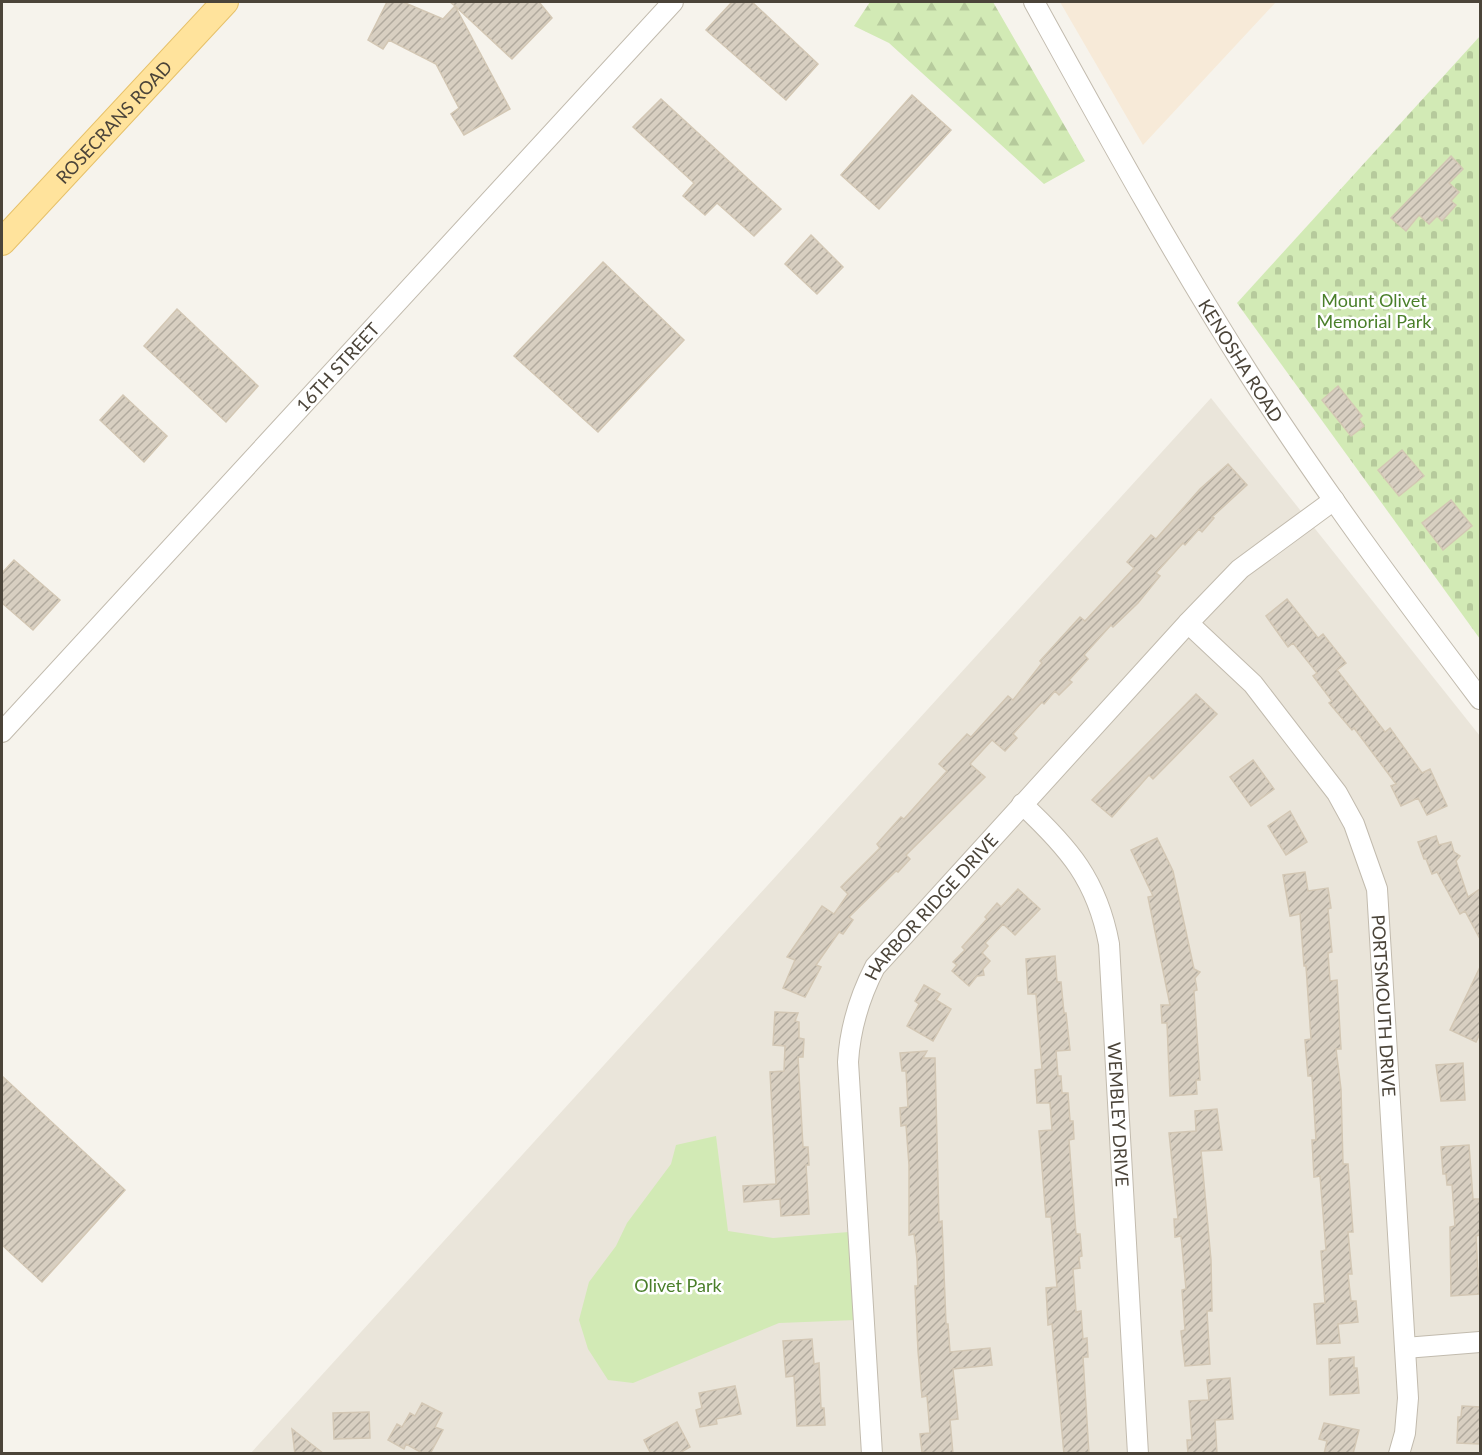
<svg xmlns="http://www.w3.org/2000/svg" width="1482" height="1455" font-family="Lato,sans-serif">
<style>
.residential{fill:#eae5da}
.commercial{fill:#f7ead8}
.green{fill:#d2eab5}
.forest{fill:url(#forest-firs)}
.cemetery{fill:url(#cemetery-stones)}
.building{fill:url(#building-hatch);stroke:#d3c7b4;stroke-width:1.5}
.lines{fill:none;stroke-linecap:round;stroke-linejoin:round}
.minor-casing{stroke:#c2bbae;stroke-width:22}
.major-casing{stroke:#e6c16a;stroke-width:28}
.minor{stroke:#fff;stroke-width:20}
.major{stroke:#ffe39c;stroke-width:26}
.labels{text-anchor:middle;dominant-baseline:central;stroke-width:5;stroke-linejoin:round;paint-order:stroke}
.street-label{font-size:18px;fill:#4b4439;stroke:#fff}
.park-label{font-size:18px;fill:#4a7f2a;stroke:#fff}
</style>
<defs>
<pattern id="forest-firs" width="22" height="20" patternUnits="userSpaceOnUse" patternTransform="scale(1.5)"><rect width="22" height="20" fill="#d2eab5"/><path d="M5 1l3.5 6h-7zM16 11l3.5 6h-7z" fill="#b6ca9c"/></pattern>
<pattern id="cemetery-stones" width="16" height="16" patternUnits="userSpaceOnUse" patternTransform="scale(1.5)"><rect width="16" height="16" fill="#d2eab5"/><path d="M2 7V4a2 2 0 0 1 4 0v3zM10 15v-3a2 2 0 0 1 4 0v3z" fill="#b6ca9c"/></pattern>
<pattern id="building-hatch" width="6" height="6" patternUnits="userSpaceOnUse" patternTransform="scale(1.5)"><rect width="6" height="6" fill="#d8cfc1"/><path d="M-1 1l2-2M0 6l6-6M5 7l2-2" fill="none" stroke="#b1aa9e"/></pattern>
</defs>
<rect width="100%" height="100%" fill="#f6f3ec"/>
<!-- residential -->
<path class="residential" d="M 1211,398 L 1480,736 L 1480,1453 L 250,1454 Z"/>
<!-- commercial -->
<path class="commercial" d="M 1060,2 L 1276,2 L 1143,145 Z"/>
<!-- green -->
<path class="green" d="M 716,1136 L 728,1231 L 773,1238 L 849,1232 L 856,1320 L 779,1323 L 633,1383 L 608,1380 L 588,1349 L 579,1320 L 589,1282 L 616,1246 L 627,1223 L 671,1164 L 676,1145 Z"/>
<!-- forest -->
<path class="forest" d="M 870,2 L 993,2 L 1085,161 L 1044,184 L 889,43 L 854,26 Z"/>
<!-- cemetery -->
<path class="cemetery" d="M 1480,36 L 1480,639 L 1237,303 Z"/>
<!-- building -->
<path class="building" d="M 387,2 L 403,2 L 443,19 L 455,6 L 450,2 L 539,2 L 552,18 L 512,59 L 455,6 L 510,109 L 464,135 L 451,114 L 459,108 L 436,64 L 389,40 L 383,49 L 368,40 Z
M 732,2 L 752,2 L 818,64 L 786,100 L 706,30 Z
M 912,95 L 951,130 L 879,209 L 841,175 Z
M 661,99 L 781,209 L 754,236 L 717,203 L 705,215 L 683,196 L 694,183 L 633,127 Z
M 1451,156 L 1463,169 L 1449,183 L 1459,192 L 1451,201 L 1456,205 L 1442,221 L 1437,216 L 1429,224 L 1419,215 L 1406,231 L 1391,218 Z
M 811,235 L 843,267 L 817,294 L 785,264 Z
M 603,262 L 684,340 L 598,432 L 514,356 Z
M 177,309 L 258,386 L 226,422 L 144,346 Z
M 1338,386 L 1362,416 L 1359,419 L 1364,426 L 1351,436 L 1322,400 Z
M 123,395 L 167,436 L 144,462 L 100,420 Z
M 1402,450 L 1424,476 L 1399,496 L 1378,470 Z
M 1228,464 L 1247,485 L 1212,517 L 1214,518 L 1202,532 L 1199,529 L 1185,545 L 1183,543 L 1156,573 L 1160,576 L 1138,603 L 1113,627 L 1111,625 L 1084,655 L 1088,659 L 1069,680 L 1072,682 L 1059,695 L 1055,691 L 1044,704 L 1042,702 L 1013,734 L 1017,738 L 1005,751 L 992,740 L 970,764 L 985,777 L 906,855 L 910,859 L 898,872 L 896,871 L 849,917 L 853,920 L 843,934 L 839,932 L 816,965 L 821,967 L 805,997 L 783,988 L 795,960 L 787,957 L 822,906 L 834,914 L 848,894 L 841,887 L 880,848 L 877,844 L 901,817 L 904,819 L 947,771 L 939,764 L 967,734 L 971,737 L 1008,696 L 1013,700 L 1042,663 L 1040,661 L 1080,617 L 1085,621 L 1134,568 L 1127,562 L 1151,535 L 1156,539 L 1200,489 Z
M 1451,500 L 1472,526 L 1443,550 L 1422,523 Z
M 14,560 L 60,600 L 33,630 L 2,603 L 2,573 Z
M 1287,599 L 1318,638 L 1323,634 L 1346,663 L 1337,670 L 1385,732 L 1390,728 L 1422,773 L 1430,769 L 1447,806 L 1427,815 L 1418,798 L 1401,806 L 1391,786 L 1396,784 L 1354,728 L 1352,730 L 1329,703 L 1332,701 L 1313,676 L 1317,673 L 1293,643 L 1288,647 L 1266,616 Z
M 1196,694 L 1217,714 L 1153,779 L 1149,775 L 1112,817 L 1092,800 Z
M 1253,760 L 1274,789 L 1251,806 L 1230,777 Z
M 1290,811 L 1307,842 L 1286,855 L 1268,826 Z
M 1436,836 L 1439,845 L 1451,842 L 1454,852 L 1460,856 L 1456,861 L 1468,897 L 1480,889 L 1480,939 L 1465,911 L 1460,914 L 1437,872 L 1432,874 L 1426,859 L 1424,859 L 1418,842 Z
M 1157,838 L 1173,871 L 1194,969 L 1200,972 L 1195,978 L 1197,990 L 1194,991 L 1200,1080 L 1196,1080 L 1197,1094 L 1170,1096 L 1167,1023 L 1162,1023 L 1161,1005 L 1170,1005 L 1148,897 L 1153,896 L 1131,850 Z
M 1305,872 L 1308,891 L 1328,888 L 1331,908 L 1328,909 L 1332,952 L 1328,953 L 1330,981 L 1337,980 L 1341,1049 L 1336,1049 L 1341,1089 L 1343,1164 L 1348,1164 L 1353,1232 L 1348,1232 L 1352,1274 L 1348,1274 L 1351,1301 L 1356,1301 L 1358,1322 L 1338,1324 L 1340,1343 L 1317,1344 L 1314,1304 L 1325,1303 L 1321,1251 L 1326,1250 L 1320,1176 L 1314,1177 L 1312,1140 L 1316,1140 L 1312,1076 L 1308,1076 L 1305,1040 L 1311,1039 L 1306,966 L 1304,966 L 1300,914 L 1290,916 L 1283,875 Z
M 1018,889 L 1040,909 L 1015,935 L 1003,924 L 985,943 L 988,946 L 982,953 L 990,961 L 983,969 L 984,975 L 977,976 L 969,986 L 952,971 L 957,965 L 953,962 L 965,950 L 962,947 L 987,919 L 985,917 L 997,903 L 1001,907 Z
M 1055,956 L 1057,982 L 1061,982 L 1064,1013 L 1066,1013 L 1070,1050 L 1056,1051 L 1058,1076 L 1061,1076 L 1062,1093 L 1068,1093 L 1070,1121 L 1073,1121 L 1074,1139 L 1069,1140 L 1076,1234 L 1080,1234 L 1082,1256 L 1079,1257 L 1080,1268 L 1073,1269 L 1076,1312 L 1081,1311 L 1083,1339 L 1087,1338 L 1088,1357 L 1083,1357 L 1089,1454 L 1064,1454 L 1052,1324 L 1048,1325 L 1046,1288 L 1057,1287 L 1051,1217 L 1046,1217 L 1039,1131 L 1052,1130 L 1050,1103 L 1037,1103 L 1035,1070 L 1042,1069 L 1036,994 L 1028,994 L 1026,959 Z
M 1480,967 L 1480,1033 L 1476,1042 L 1450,1030 Z
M 924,985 L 940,994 L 936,1000 L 951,1009 L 933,1041 L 907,1026 L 919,1004 L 915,1001 Z
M 775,1012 L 798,1013 L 795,1021 L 799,1022 L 799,1038 L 804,1039 L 803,1057 L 798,1057 L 803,1147 L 808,1147 L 809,1165 L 806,1165 L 809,1214 L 781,1216 L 780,1199 L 744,1202 L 743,1186 L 776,1184 L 770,1072 L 784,1071 L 785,1046 L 773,1045 Z
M 927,1051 L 923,1058 L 935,1058 L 939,1222 L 942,1221 L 946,1324 L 948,1324 L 950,1352 L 990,1348 L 992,1365 L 953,1369 L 958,1419 L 950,1420 L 953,1454 L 922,1452 L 920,1434 L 930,1433 L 927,1396 L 922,1397 L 918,1351 L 915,1286 L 918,1286 L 917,1259 L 914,1234 L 909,1235 L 909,1165 L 906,1125 L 901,1126 L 900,1108 L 908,1107 L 906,1071 L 902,1071 L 900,1053 Z
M 1463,1063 L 1465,1100 L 1441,1101 L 1436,1065 Z
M 2,1076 L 125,1190 L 42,1282 L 2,1245 Z
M 1217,1109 L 1222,1150 L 1201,1151 L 1211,1260 L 1212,1311 L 1207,1311 L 1210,1364 L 1185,1366 L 1181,1331 L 1185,1330 L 1182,1290 L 1186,1289 L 1181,1236 L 1175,1237 L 1174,1219 L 1178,1219 L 1169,1133 L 1196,1131 L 1195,1111 Z
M 1469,1145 L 1473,1199 L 1480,1199 L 1480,1235 L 1476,1236 L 1479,1294 L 1451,1296 L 1450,1227 L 1455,1226 L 1452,1185 L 1447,1185 L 1446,1174 L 1443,1174 L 1441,1147 Z
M 812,1339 L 814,1364 L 819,1363 L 821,1408 L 824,1408 L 825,1425 L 797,1426 L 794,1376 L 786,1377 L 783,1341 Z
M 1354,1357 L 1354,1368 L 1357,1368 L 1359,1393 L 1330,1395 L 1329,1359 Z
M 1230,1378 L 1233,1419 L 1215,1420 L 1217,1454 L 1188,1454 L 1187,1440 L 1192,1440 L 1189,1401 L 1209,1400 L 1207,1380 Z
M 735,1386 L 741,1414 L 716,1419 L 717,1424 L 700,1427 L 696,1410 L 702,1408 L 699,1393 Z
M 422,1403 L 442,1413 L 435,1427 L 443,1430 L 430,1454 L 424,1454 L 406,1444 L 404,1449 L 388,1440 L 397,1424 L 402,1427 L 410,1413 L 415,1416 Z
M 1462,1406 L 1480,1407 L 1480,1444 L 1457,1443 L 1458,1417 L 1461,1417 Z
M 369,1412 L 370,1438 L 334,1439 L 333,1413 Z
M 677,1422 L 690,1447 L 678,1454 L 651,1454 L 644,1440 Z
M 1324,1423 L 1359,1430 L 1353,1454 L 1324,1454 L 1327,1441 L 1319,1439 Z
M 292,1429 L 324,1454 L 295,1454 Z"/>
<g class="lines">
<!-- minor casing -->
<g class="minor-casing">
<g id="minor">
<path id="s1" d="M 1034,2 C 1103,127 1172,253 1249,374 C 1321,487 1400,593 1480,699"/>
<path id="s2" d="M 1188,623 L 1253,684 L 1337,793 L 1354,824 L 1377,889 L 1408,1398 L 1405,1433 L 1399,1454"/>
<path id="s3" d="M 2,732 L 673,2"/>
<path id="s4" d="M 1022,804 C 1069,848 1097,880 1109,944 L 1138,1454"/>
<path d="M 1405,1348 L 1480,1342"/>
<path id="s5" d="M 872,1454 L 848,1062 C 850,1029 860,996 875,967 L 1188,623 L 1240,569 L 1334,500"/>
</g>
</g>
<!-- major casing -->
<g class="major-casing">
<g id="major">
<path id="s6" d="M 2,242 L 225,2"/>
</g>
</g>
<!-- minor -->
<use href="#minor" class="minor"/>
<!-- major -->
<use href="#major" class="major"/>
</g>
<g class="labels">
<!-- street labels -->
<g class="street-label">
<text stroke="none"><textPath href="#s6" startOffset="164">ROSECRANS ROAD</textPath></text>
<text stroke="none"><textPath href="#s1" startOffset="414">KENOSHA ROAD</textPath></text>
<text stroke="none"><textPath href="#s3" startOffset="496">16TH STREET</textPath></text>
<text stroke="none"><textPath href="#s5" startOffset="574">HARBOR RIDGE DRIVE</textPath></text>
<text stroke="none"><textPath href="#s2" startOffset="448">PORTSMOUTH DRIVE</textPath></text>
<text stroke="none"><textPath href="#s4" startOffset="339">WEMBLEY DRIVE</textPath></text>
</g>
<!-- park labels -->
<g class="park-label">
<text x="1374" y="300">Mount Olivet<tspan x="1374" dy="21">Memorial Park</tspan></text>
<text x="678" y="1285">Olivet Park</text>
</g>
</g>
<!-- border -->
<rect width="1482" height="1455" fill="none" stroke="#4b4439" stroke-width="6"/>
</svg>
